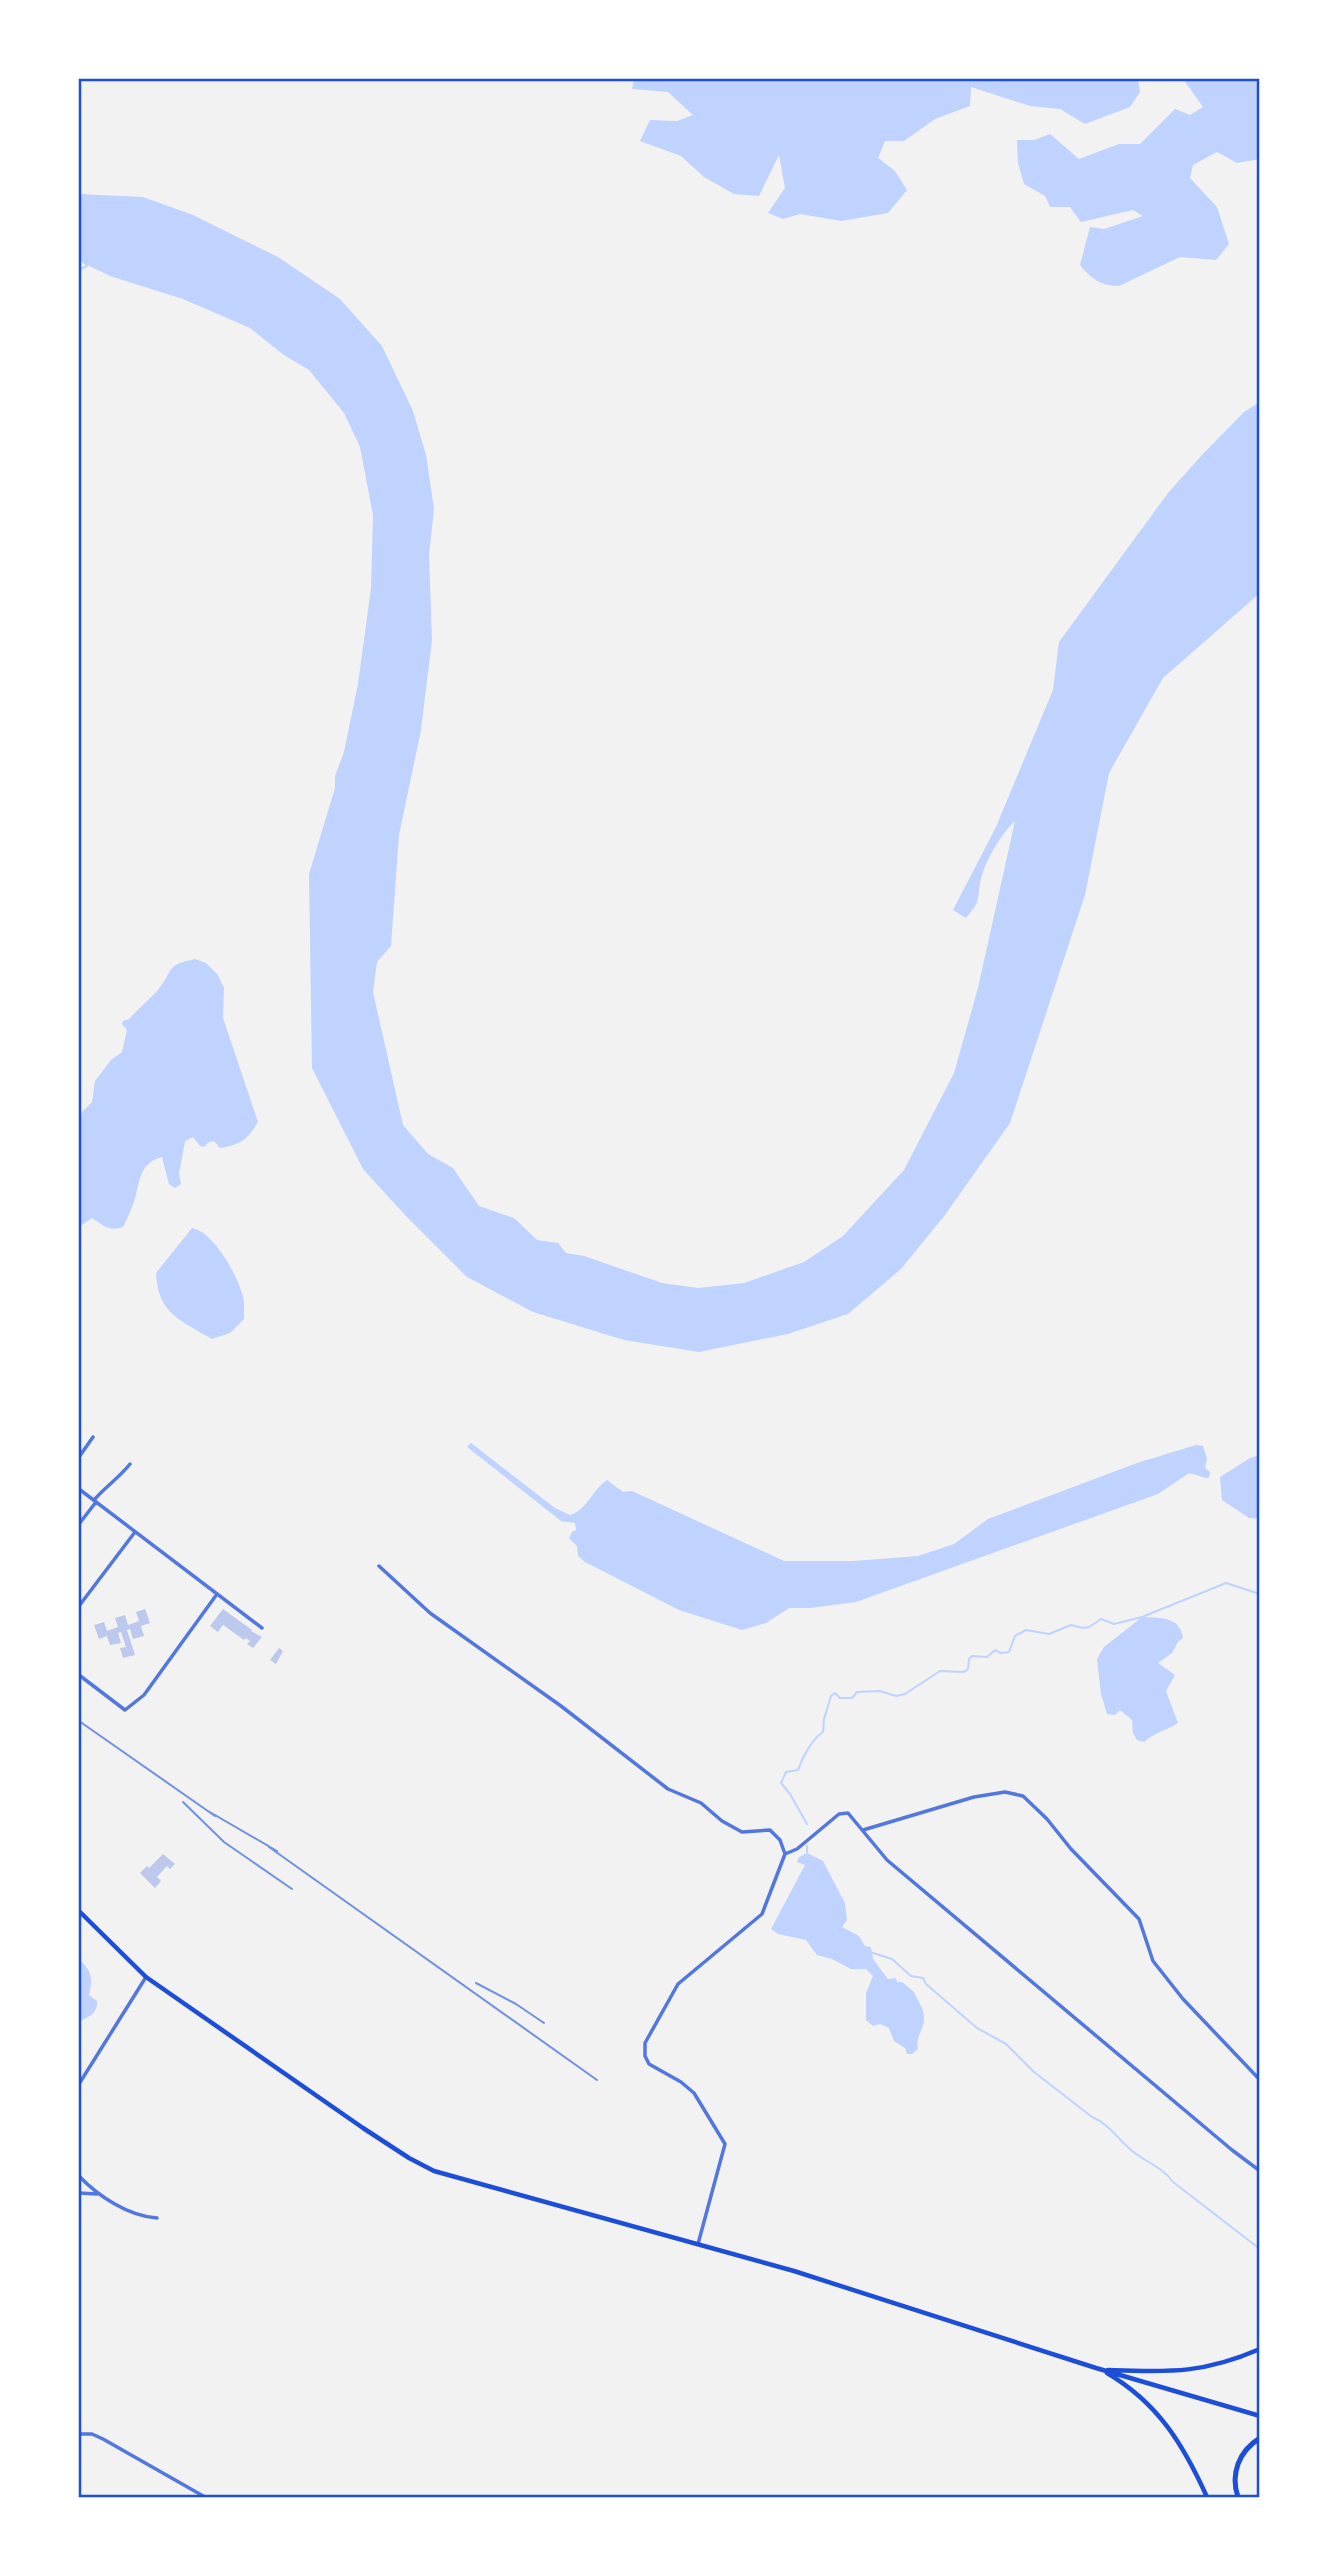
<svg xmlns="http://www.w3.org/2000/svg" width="1339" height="2576" font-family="Barlow,sans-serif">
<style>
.water{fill:#bfd3fe}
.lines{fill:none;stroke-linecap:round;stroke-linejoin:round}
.stream{stroke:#bfd3fe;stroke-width:2}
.building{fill:#bdc9ec}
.minor{stroke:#5277de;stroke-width:3.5}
.secondary{stroke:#1d4ed8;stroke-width:4.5}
.trunk{stroke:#1d4ed8;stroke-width:5}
.rail{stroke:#7290e2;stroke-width:2}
.neatline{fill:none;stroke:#1d4ed8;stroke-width:2.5}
</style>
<rect width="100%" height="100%" fill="#f2f2f2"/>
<!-- water -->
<path class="water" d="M 634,79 L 1138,79 L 1140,92 L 1130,107 L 1085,124 L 1060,109 L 1030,106 L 971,87 L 970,106 L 935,119 L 904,141 L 885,141 L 878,158 L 895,171 L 907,190 L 888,213 L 841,221 L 800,214 L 783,219 L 768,213 L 785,188 L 779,155 L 759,196 L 734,194 L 704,177 L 681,156 L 640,141 L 650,120 L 677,121 L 693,115 L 668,92 L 632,89 Z
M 1183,79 L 1260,79 L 1260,159 L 1237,163 L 1217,152 L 1193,165 L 1190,178 L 1217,207 L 1229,244 L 1216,260 L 1180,257 L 1119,286 C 1101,286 1090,278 1080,265 L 1090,227 L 1104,229 L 1143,216 L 1133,210 L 1081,222 L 1070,207 L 1050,207 L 1045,196 L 1024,184 L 1018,163 L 1017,140 L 1034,140 L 1050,134 L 1079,159 L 1119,144 L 1140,144 L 1175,109 L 1190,115 L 1203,107 Z
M 79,194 L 143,197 L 193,215 L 278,257 L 340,299 L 382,346 L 413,411 L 426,455 L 434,509 L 429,555 L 432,640 L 421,730 L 399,835 L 391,946 L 377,962 L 373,992 L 403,1125 L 428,1154 L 453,1168 L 479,1206 L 514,1218 L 537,1240 L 558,1243 L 566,1253 L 584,1256 L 662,1283 L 698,1288 L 744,1283 L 804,1262 L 843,1236 L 904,1170 L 954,1073 L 978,988 L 1015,821 C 1000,835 984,863 980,883 C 977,904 980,901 966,918 L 953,910 L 996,827 L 1053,690 L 1059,642 L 1168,493 L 1201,456 L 1244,412 L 1260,402 L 1260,593 L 1163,678 L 1109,773 L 1085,895 L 1010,1123 L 945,1215 L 901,1269 L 848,1314 L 788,1334 L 699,1352 L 624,1340 L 533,1312 L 467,1277 L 405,1215 L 363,1169 L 312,1068 L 309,874 L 335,788 L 335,776 L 344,752 L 358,684 L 371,588 L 373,515 L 360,447 L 344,413 L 309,370 L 284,355 L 250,328 L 183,299 L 110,276 L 79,261 Z
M 195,959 L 206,963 L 218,975 L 224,988 L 223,1018 L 258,1122 C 248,1139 241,1145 220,1148 L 214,1141 L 209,1142 L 204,1147 L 200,1146 L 193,1137 L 185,1141 L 179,1174 L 181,1184 L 175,1188 L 169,1184 L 162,1157 C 142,1162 140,1177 136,1195 C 133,1206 128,1217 123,1227 C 110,1232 102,1225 92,1218 L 79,1227 L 79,1115 L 92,1102 L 95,1081 L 111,1060 L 122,1052 L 127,1030 L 122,1024 L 123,1021 L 129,1019 C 138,1009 149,1000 158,990 C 174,971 164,965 195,959 Z
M 192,1228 C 215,1232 241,1281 244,1302 C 244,1308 244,1314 244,1319 L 230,1333 L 212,1339 C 180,1320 158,1314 156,1273 Z
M 471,1443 L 555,1508 L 570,1515 C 588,1509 592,1490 607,1480 L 623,1492 L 632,1491 L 784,1561 L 853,1561 L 918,1556 L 954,1544 L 988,1519 L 1137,1463 L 1196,1445 L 1203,1446 L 1207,1459 L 1205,1468 L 1210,1472 L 1209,1478 L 1206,1478 L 1189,1473 L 1158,1494 L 856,1602 L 810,1608 L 789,1608 L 766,1623 L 742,1630 L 679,1610 L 585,1562 L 578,1556 L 577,1546 L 569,1538 L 572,1532 L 576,1530 L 575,1523 L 561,1521 L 467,1447 Z
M 1260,1455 L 1260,1519 L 1249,1518 L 1222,1500 L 1220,1477 L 1250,1458 Z
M 1142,1617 C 1160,1618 1180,1616 1183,1638 L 1178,1642 L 1172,1653 L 1158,1663 L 1175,1675 L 1166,1691 L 1178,1723 C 1167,1730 1153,1733 1144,1742 L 1137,1740 L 1133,1733 L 1132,1720 L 1120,1710 L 1115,1715 L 1107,1714 L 1101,1694 L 1097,1659 L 1104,1647 Z
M 807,1853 L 823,1861 L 845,1903 L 847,1920 L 842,1927 L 859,1936 L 865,1946 L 871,1947 L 873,1959 L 888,1979 L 896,1978 L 897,1982 L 902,1982 L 914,1992 C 917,2000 923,2006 924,2017 C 925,2029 915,2036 918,2049 L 912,2054 L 907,2054 L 905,2048 L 894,2041 L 889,2028 L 880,2024 L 873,2026 L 866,2020 L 866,1993 L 873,1976 L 866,1969 L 851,1969 L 832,1959 L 817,1955 L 806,1940 L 778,1934 L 771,1929 L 805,1865 L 797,1862 L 799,1857 Z
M 79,1959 C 92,1971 93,1978 89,1995 L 97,2001 C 98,2013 89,2017 80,2021 Z"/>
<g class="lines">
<!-- stream -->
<path class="stream" d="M 79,270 L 87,266 L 84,261
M 807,1824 L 790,1794 L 781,1783 L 786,1772 L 798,1770 C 802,1758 812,1739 823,1732 L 824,1719 L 831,1696 L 835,1693 L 840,1698 L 852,1698 L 857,1692 L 880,1691 L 896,1696 L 905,1694 L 940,1671 L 964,1672 L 968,1669 L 969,1659 L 972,1656 L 987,1657 L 995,1650 L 1001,1653 L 1009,1652 L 1015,1636 L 1026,1630 L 1049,1634 L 1071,1625 L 1083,1628 L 1089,1627 L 1101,1619 L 1114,1624 L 1142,1617 L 1226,1583 L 1260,1594
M 807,1846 L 807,1852
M 870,1952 L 892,1959 L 911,1976 L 923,1978 L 926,1984 L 977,2028 L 1006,2044 L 1034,2072 L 1092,2117 C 1109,2124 1117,2138 1130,2149 C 1144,2162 1162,2166 1173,2182 L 1260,2249"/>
</g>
<!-- building -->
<path class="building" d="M 145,1609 L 150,1623 L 141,1626 L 144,1636 L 133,1639 L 130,1629 L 127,1630 L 135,1655 L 123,1658 L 120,1648 L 126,1647 L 121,1632 L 118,1633 L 121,1643 L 110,1645 L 107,1636 L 99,1639 L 94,1625 L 104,1622 L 107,1631 L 118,1627 L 115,1618 L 125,1615 L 128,1625 L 139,1621 L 136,1612 Z
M 223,1609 L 252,1630 L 251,1631 L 262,1637 L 253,1648 L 247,1644 L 250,1641 L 246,1638 L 244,1640 L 223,1625 L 218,1632 L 210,1626 Z
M 279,1648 L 283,1651 L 276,1664 L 270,1660 Z
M 163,1854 L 175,1864 L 170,1869 L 167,1866 L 157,1877 L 161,1881 L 155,1888 L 140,1873 L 147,1866 L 149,1868 Z"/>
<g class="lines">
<!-- minor -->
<path class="minor" d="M 79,1457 L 93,1437
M 79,1489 L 262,1628
M 94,1500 C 106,1486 118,1479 130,1464
M 79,1524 L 96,1502
M 379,1566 L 430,1613 L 561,1706 L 668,1789 L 701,1803 L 722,1821 L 742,1832 L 770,1830 L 780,1840 L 785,1854 L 797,1849 L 839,1814 L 848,1813 L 887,1860 L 1232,2150 L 1260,2171
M 79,1606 L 135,1532
M 79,1675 L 125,1710 L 144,1695 L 217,1594
M 863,1830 L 974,1797 L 1005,1792 L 1023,1796 L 1047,1819 L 1071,1849 L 1139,1919 L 1153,1961 L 1183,1999 L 1260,2080
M 79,2084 L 146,1977
M 79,2176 C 98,2196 128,2216 157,2218
M 79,2193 L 97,2194
M 698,2244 L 725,2144 L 694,2093 L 681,2082 L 649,2064 L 645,2056 L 645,2043 L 678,1984 L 762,1914 L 785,1854
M 79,2434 L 92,2434 L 103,2439 L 205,2497"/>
<!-- secondary -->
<path class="secondary" d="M 79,1911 L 146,1977 L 363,2128 L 409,2158 L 434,2171 L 794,2271 L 1096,2368 L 1260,2416
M 1108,2370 C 1170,2372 1202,2374 1260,2349
M 1107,2373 C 1158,2403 1183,2444 1207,2497"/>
<!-- trunk -->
<path class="trunk" d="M 1238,2497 C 1230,2474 1239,2451 1260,2438"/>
<!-- rail -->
<path class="rail" d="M 79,1721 L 215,1816
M 183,1802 L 224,1842 L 292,1889
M 208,1811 L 277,1851
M 269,1847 L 597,2080
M 476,1983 L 516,2004 L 544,2023"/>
</g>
<!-- border -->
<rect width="1339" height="2576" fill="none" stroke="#ffffff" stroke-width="161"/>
<rect x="80" y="80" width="1178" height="2416" class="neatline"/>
</svg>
